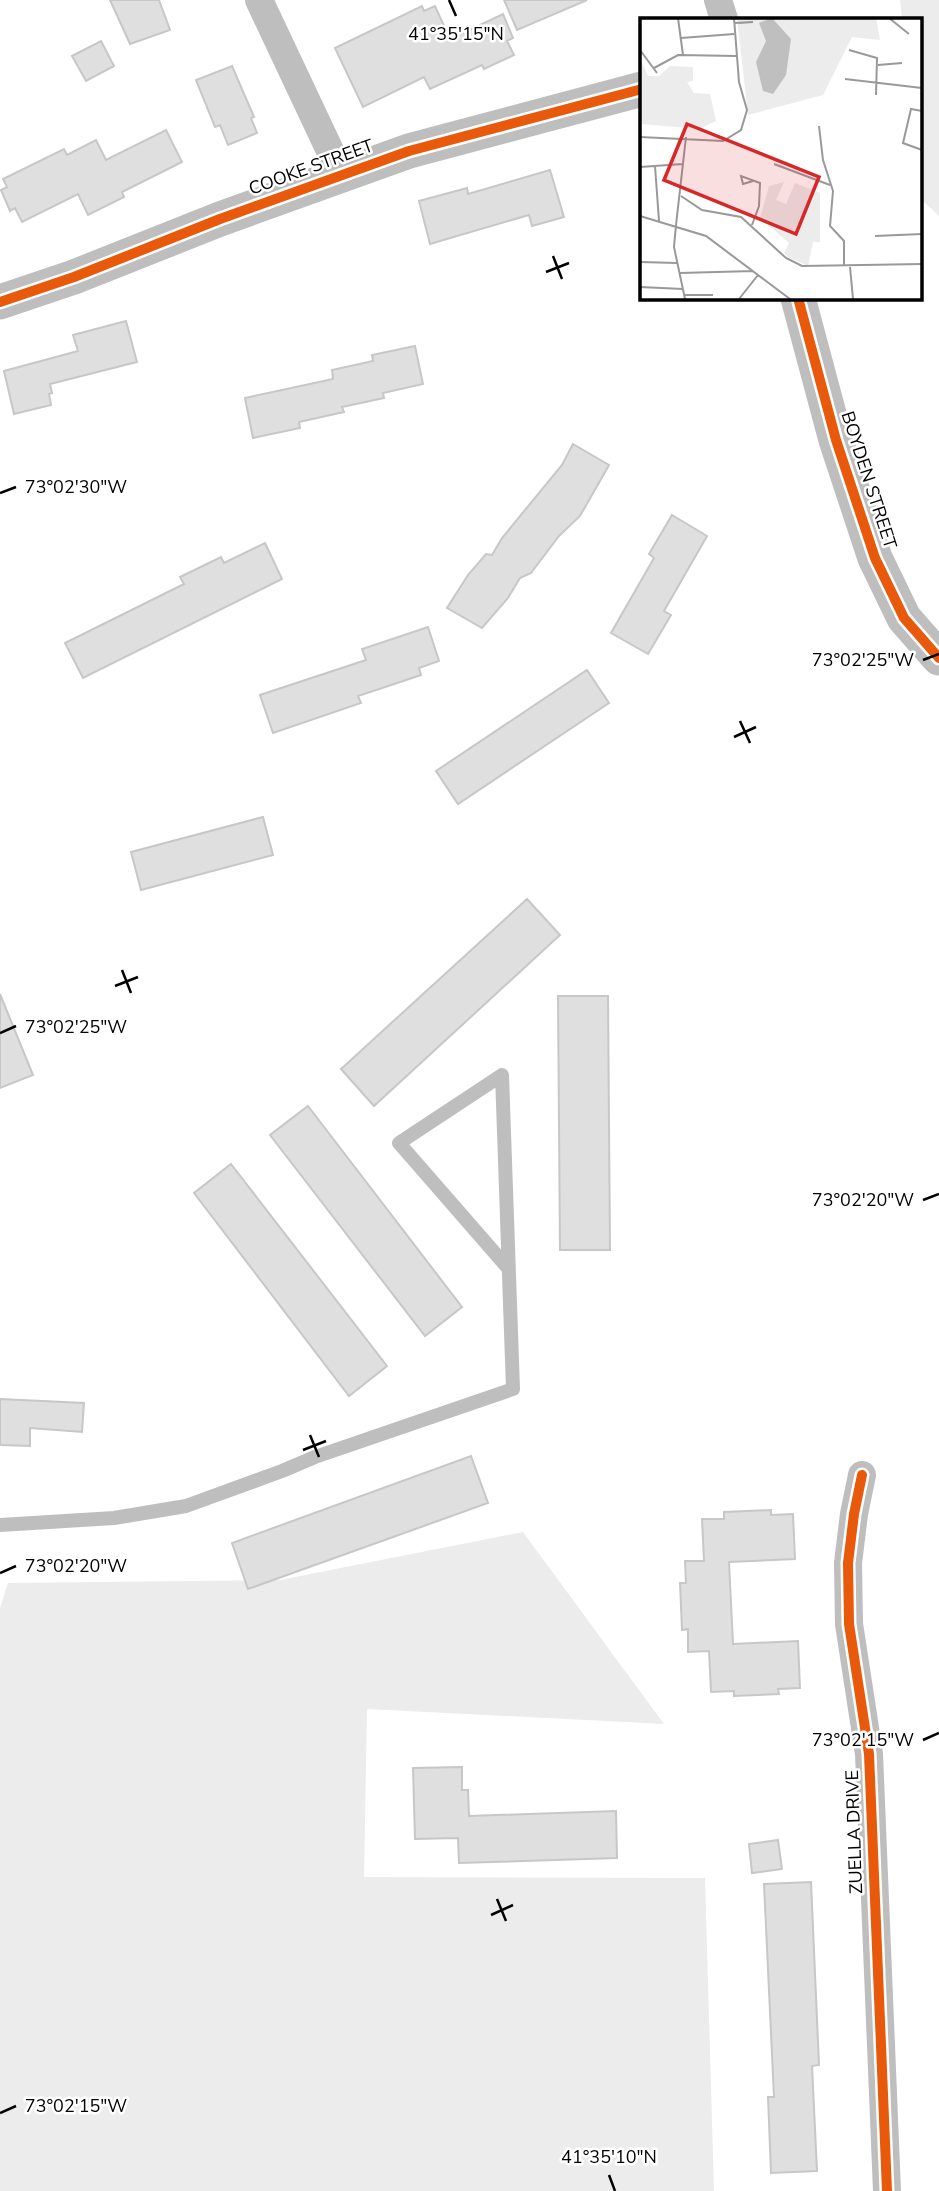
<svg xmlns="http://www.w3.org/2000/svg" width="939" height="2191" font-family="'Nunito Sans',sans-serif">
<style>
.green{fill:#ececec}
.building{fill:#dfdfdf;stroke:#c7c7c7;stroke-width:2}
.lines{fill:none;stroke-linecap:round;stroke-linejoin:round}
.service{stroke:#bebebe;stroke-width:14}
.minor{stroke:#bebebe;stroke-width:28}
.tertiary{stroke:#bebebe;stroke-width:35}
.cycleway-casing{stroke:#fff;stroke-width:15}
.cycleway{stroke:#e8590c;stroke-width:10}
.ticks{fill:none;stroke:#000;stroke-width:2.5}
.labels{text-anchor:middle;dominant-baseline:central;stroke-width:5;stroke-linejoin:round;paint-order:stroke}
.street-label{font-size:18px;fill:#000;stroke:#fff}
.inset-road{fill:none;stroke:#999;stroke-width:2}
.view{fill:#d62828;fill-opacity:0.15;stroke:#d62828;stroke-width:3.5}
.inset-edge{fill:none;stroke:#000;stroke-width:3.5}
.ticks-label{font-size:18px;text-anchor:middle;fill:#000;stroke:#fff;stroke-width:5;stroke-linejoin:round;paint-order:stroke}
</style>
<rect width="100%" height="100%" fill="#fff"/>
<!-- green -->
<path class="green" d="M 900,0 L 939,0 L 939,216 L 923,201 L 920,174 L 920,19 L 902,19 Z
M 523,1532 L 664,1724 L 367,1709 L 364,1877 L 705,1878 L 714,2191 L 0,2191 L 0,1608 L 8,1583 L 280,1580 Z"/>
<!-- building -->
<path class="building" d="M 110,0 L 159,0 L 170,30 L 130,44 Z
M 504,0 L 587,0 L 517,30 Z
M 422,6 L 424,11 L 435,6 L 450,39 L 503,14 L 513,38 L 507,41 L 514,55 L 484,69 L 482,65 L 430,89 L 424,77 L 363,107 L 335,48 Z
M 101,41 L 114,66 L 86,81 L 72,56 Z
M 232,66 L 254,117 L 251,118 L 257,133 L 228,145 L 220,125 L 215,127 L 196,80 Z
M 166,130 L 182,162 L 122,192 L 124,197 L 88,215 L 78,194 L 22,222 L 15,208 L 10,211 L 1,190 L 7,187 L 3,179 L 64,149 L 67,155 L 96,140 L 106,160 Z
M 550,170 L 564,217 L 532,226 L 529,215 L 430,244 L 419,201 L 467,188 L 468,194 Z
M 126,321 L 137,362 L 50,384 L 52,393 L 49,394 L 51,405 L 14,414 L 4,371 L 78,351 L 73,335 Z
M 415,346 L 423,384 L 383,393 L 384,398 L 342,407 L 344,412 L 299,422 L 300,428 L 253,438 L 245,398 L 333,379 L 332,370 L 373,361 L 372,355 Z
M 573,444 L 609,465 L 580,516 L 559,536 L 531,573 L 520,578 L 508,598 L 482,628 L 447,608 L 468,575 L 486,554 L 492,555 L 502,538 L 562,465 Z
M 672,515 L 707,536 L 664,611 L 671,615 L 648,654 L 611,633 L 654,558 L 649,554 Z
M 265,543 L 282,579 L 83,678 L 65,643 L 184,584 L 180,577 L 221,557 L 224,563 Z
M 428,627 L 439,661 L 419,668 L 421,675 L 358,696 L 361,703 L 273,733 L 260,695 L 366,660 L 362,649 Z
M 587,670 L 609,703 L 458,804 L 436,771 Z
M 263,817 L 273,855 L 141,890 L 131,852 Z
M 527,899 L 560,935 L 374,1106 L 341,1069 Z
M 0,994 L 33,1075 L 0,1088 Z
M 558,996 L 608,996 L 610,1250 L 560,1250 Z
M 308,1106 L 462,1307 L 425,1336 L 270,1135 Z
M 231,1164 L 387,1366 L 349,1396 L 194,1193 Z
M 0,1399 L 84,1403 L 82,1432 L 30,1428 L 30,1446 L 0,1445 Z
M 471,1456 L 488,1503 L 248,1589 L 232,1543 Z
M 771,1510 L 771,1515 L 793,1514 L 795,1559 L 729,1562 L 733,1644 L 798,1641 L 800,1688 L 778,1689 L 779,1694 L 734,1696 L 734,1691 L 711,1692 L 709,1651 L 688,1652 L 688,1629 L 682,1630 L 680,1583 L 686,1583 L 685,1561 L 704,1561 L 702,1519 L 724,1519 L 724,1512 Z
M 462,1767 L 462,1790 L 468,1790 L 469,1816 L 616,1811 L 617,1858 L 459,1863 L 458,1838 L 415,1839 L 413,1768 Z
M 778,1840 L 782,1869 L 752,1873 L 749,1844 Z
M 811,1882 L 819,2065 L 812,2066 L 817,2171 L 771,2173 L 768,2097 L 774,2097 L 764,1884 Z"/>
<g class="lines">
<!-- service -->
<path class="service" d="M 0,1525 L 114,1518 L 186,1506 L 282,1471 L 315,1457 L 513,1389 L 502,1075 L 399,1143 L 507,1267"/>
<!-- minor -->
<path class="minor" d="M 259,0 L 341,174
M 718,0 L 724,19
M 862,1475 L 854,1514 L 848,1563 L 849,1624 L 869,1754 L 887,2191"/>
<!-- tertiary -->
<path class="tertiary" d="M 798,298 L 836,440 L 875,558 L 904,618 L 939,658
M 0,302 L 74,277 L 220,219 L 409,151 L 642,89"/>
<!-- cycleway casing -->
<g class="cycleway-casing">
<path id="cycleway" d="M 798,298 L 836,440 L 875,558 L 904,618 L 939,658
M 0,302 L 74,277 L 220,219 L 409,151 L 642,89
M 862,1475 L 854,1514 L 848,1563 L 849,1624 L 869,1754 L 887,2191"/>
</g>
<!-- cycleway -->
<use href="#cycleway" class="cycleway"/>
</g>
<!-- ticks -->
<path class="ticks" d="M 449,0 L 456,16M 553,256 L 562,279M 546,272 L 569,263M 0,493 L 16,487M 923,660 L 939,654M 740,721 L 750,743M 734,737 L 756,727M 122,970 L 131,993M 115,986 L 138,977M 0,1033 L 16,1026M 923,1200 L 939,1194M 310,1435 L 319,1457M 303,1450 L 326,1441M 0,1573 L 16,1566M 923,1740 L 939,1733M 497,1899 L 506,1921M 491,1915 L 513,1905M 0,2113 L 16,2106M 609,2175 L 615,2191"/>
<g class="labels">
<!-- street labels -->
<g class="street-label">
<text transform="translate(311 167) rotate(-20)">COOKE STREET</text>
<text transform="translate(869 480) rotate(72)">BOYDEN STREET</text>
<text transform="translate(854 1832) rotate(-92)">ZUELLA DRIVE</text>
</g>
</g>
<!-- overview -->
<g transform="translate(640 18)">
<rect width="282" height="282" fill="#fff"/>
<path d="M 97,0 L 236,0 L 240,22 L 212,19 L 183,77 L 108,97 ZM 0,40 L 8,58 L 19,58 L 30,48 L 53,49 L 53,63 L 47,64 L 54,75 L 70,76 L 76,103 L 59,111 L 1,106 ZM 144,164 L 136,182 L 146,186 L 155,165 L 180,175 L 180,224 L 173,224 L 168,248 L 148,239 L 144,235 L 149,225 L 120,200 L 129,168 Z" fill="#ececec"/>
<path d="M 132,0 L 151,21 L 146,57 L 133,76 L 123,73 L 116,44 L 126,23 L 119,5 Z" fill="#bfbfbf"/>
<path class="inset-road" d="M 38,0 L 43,37M 249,0 L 269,16M 94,5 L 113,4 L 99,5M 41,20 L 94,16M 0,32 L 17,55M 209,32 L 237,40 L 236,77M 238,47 L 262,45M 14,50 L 38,37 L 96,38M 205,61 L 282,70M 282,93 L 271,91 L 263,125 L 282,132M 179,108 L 183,142 L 193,173 L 190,208 L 204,223 L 204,248M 0,119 L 83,123 L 101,112 L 107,92 L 99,64 L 94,0M 134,146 L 190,167M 15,148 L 19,203M 0,149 L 43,146M 41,178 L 62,192 L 101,199 L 146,240 L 162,248 L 282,246M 0,198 L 66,218 L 150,281M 36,207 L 46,119M 36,207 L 34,229 L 45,281M 112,207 L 119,188 L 120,165 L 101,158 L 103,166 L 113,163M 235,218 L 282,216M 0,244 L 37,245M 210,249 L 213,281M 40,255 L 113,253M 0,269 L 43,271M 44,277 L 73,277M 99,281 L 118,257"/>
<path class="view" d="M 47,106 L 179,159 L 156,216 L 24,162 Z"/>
<rect width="282" height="282" class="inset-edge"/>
</g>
<g class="ticks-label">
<text x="456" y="40">41°35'15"N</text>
<text x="76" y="493">73°02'30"W</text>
<text x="863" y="666">73°02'25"W</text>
<text x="76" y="1033">73°02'25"W</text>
<text x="863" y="1206">73°02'20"W</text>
<text x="76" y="1572">73°02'20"W</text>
<text x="863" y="1746">73°02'15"W</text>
<text x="76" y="2112">73°02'15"W</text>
<text x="609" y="2163">41°35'10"N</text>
</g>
</svg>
